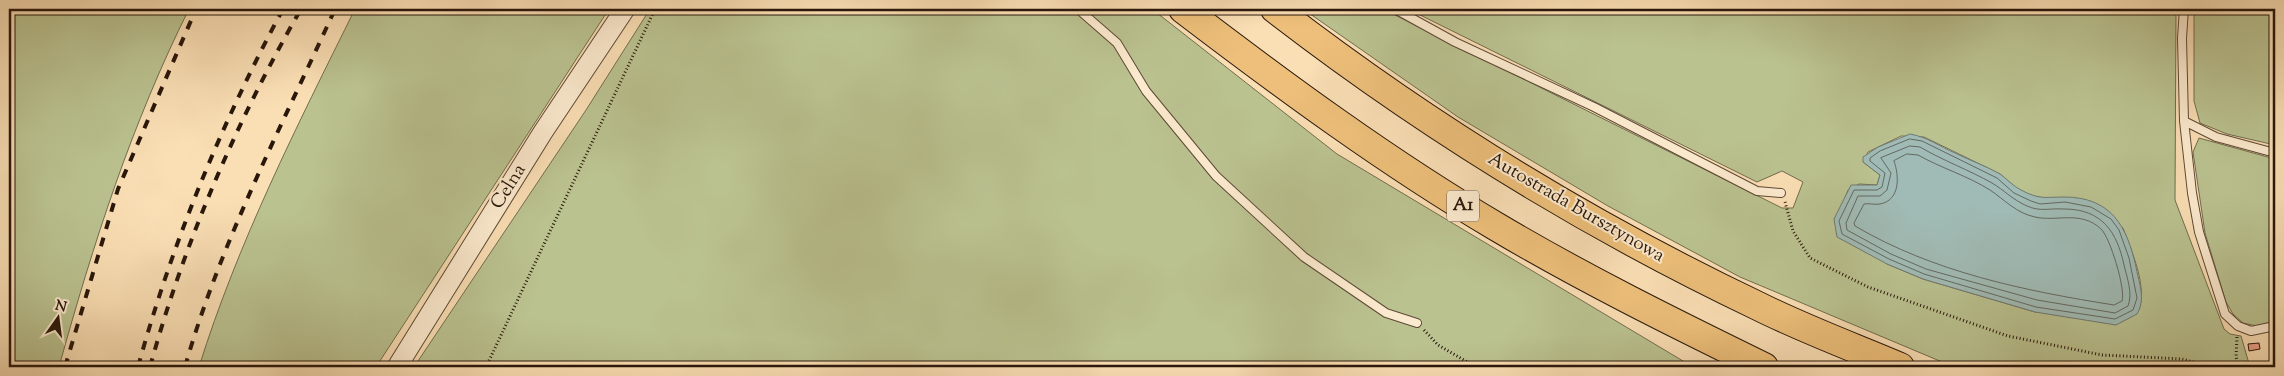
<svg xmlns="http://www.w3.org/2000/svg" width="2284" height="376" font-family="'Sorts Mill Goudy',serif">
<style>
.green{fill:#bac290;stroke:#726c4e;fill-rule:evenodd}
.water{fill:#a0bbb5;stroke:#707971}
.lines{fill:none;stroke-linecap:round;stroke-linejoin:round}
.shore{stroke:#646960;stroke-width:1}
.building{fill:#eca188;stroke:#29170b}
.service-casing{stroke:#5d4935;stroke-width:10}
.tertiary-casing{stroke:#5d4935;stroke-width:21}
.motorway-casing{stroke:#29170b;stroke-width:30}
.path{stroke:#29170b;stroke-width:3;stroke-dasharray:1 2.5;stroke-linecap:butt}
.service{stroke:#fceace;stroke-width:8}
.tertiary{stroke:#fceace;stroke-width:19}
.motorway{stroke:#edbf7a;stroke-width:28}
.rail{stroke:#29170b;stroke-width:4;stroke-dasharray:9 9;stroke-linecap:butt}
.labels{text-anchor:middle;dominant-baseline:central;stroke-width:4;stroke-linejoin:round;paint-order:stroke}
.shield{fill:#fceace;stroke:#685646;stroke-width:1}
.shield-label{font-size:18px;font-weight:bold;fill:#29170b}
.street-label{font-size:19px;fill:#29170b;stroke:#fceace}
</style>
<rect width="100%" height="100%" fill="#fadeb4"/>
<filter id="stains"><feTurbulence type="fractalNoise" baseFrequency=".004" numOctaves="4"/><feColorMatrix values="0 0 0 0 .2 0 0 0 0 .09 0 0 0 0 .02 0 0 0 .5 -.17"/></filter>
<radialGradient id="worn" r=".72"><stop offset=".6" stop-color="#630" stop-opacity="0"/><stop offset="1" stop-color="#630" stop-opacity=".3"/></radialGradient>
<!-- green -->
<path class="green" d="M 9,9 L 189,9 C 132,123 93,244 59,367 L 9,367 Z
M 355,9 L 609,9 L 376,367 L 199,367 C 238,242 297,126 355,9 Z
M 650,9 L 1152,9 L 1337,154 L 1693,367 L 414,367 L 586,110 Z
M 1303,9 L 1383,9 L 1782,208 L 1793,208 L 1803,182 L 1782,171 L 1757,182 L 1408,9 L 2176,9 L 2175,200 L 2224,329 L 2230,334 L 2241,336 L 2250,367 L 1954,367 L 1740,277 L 1608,206 L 1458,117 ZM 1901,136 L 1924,137 L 2000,174 L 2017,189 L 2032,196 L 2051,199 L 2123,228 C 2132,253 2147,284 2139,310 L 2035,312 L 1923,279 L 1887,264 L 1835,219 L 1842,207 L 1848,190 L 1859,184 L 1877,185 L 1880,175 L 1863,162 L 1868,152 Z
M 2194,9 L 2275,9 L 2275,145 L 2227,134 L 2200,123 L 2194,101 Z
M 2199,138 L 2275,159 L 2275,321 L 2257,326 L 2243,323 L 2233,314 L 2226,302 L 2205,233 L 2193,152 Z"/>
<!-- water -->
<path class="water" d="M 1910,134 C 1927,137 1939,146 1955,153 C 1969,160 1986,166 2000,174 C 2007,179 2013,186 2021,190 C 2040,200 2045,197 2064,197 C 2111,197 2127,226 2136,267 C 2139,283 2146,299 2137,314 L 2116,325 L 2035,312 L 1923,279 L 1887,264 L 1837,237 L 1834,219 L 1851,185 L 1877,185 L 1880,175 L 1863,162 L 1863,157 L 1878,147 Z"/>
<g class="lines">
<!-- shore -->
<path class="shore" d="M 1910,139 L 1922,141 L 1997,178 L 2014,193 L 2031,201 L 2040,204 L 2065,202 L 2091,207 L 2111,219 L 2119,230 L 2129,258 L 2137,298 L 2133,310 L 2115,319 L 2036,307 L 1924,274 L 1889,259 L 1842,234 L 1839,221 L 1854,190 L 1877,190 L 1882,187 L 1885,173 L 1870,161 L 1870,158 L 1880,151 Z
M 1910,146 L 1920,147 C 1944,161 1969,170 1992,183 C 2004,190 2013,200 2027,206 C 2040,212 2050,208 2064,209 C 2102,209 2117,232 2124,265 C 2127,278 2133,293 2128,306 L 2115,313 L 2037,300 L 1926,269 L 1891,254 L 1847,230 L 1846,223 L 1858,196 L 1880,196 L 1887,190 L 1891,173 L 1881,158 Z
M 1907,154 L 1918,155 C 1941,168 1968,176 1990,190 C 2005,200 2016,213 2035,217 C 2057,222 2081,210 2101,229 C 2110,237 2126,290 2122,301 L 2114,305 C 2025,291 1933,272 1855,226 L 1854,223 L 1864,204 C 1869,203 1874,205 1880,204 C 1901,200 1899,175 1894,161 Z"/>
</g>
<!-- building -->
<path class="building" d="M 2259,343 L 2260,349 L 2249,351 L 2248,344 Z"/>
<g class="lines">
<!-- service casing -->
<g class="service-casing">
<path id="service" d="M 1078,9 L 1117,43 L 1146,91 L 1216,176 L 1304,257 L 1386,313 L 1417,323
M 1395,9 L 1455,42 L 1594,107 L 1757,191 L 1781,193
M 2184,9 L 2182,38 L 2184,121 L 2216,137 L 2275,153
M 2184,121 L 2192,193 L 2199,232 L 2225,314 L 2238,326 L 2251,331 L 2275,326"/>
</g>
<!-- tertiary casing -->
<g class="tertiary-casing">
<path id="tertiary" d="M 397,367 L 543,132 L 625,9"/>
</g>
<!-- motorway casing -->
<g class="motorway-casing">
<path id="motorway" d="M 1183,9 C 1284,86 1387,162 1497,227 C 1583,278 1674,323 1764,367
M 1275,9 C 1424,124 1588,225 1758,306 C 1804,329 1853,347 1900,367"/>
</g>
<!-- path -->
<path class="path" d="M 1785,202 L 1793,231 L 1810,258 L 1868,287 L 2008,336 L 2102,355 L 2182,359 L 2213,367
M 1424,330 L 1438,345 L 1476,367
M 2237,337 L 2236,357 L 2239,367
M 486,367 L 655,9"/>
<!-- service -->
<use href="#service" class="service"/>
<!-- tertiary -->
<use href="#tertiary" class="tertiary"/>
<!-- motorway -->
<use href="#motorway" class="motorway"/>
<!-- rail -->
<path class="rail" d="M 65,367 L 118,189 L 196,9
M 138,367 C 172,243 222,122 283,9
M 150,367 C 184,243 237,120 301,9
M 185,367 C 220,243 282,126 335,9"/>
</g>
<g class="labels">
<!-- shield labels -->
<rect class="shield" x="1447" y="190.5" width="32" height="31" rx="4"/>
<g class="shield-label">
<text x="1463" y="206">A1</text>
</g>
<!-- street labels -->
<g class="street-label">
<text transform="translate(509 187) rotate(-58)">Celna</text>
<text transform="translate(1576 208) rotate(30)">Autostrada Bursztynowa</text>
</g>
</g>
<!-- margin -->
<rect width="2284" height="376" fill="none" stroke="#fadeb4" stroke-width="30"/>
<rect x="10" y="10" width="2264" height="356" fill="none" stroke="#29170b" stroke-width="2.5"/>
<rect x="15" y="15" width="2254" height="346" fill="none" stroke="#29170b"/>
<!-- north arrow -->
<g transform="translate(58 318) rotate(14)" stroke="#fceace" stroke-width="4" paint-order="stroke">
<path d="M0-4L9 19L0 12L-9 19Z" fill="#29170b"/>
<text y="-8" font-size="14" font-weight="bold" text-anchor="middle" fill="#29170b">N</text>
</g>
<rect width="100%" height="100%" filter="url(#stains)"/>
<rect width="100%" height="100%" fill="url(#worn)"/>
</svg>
